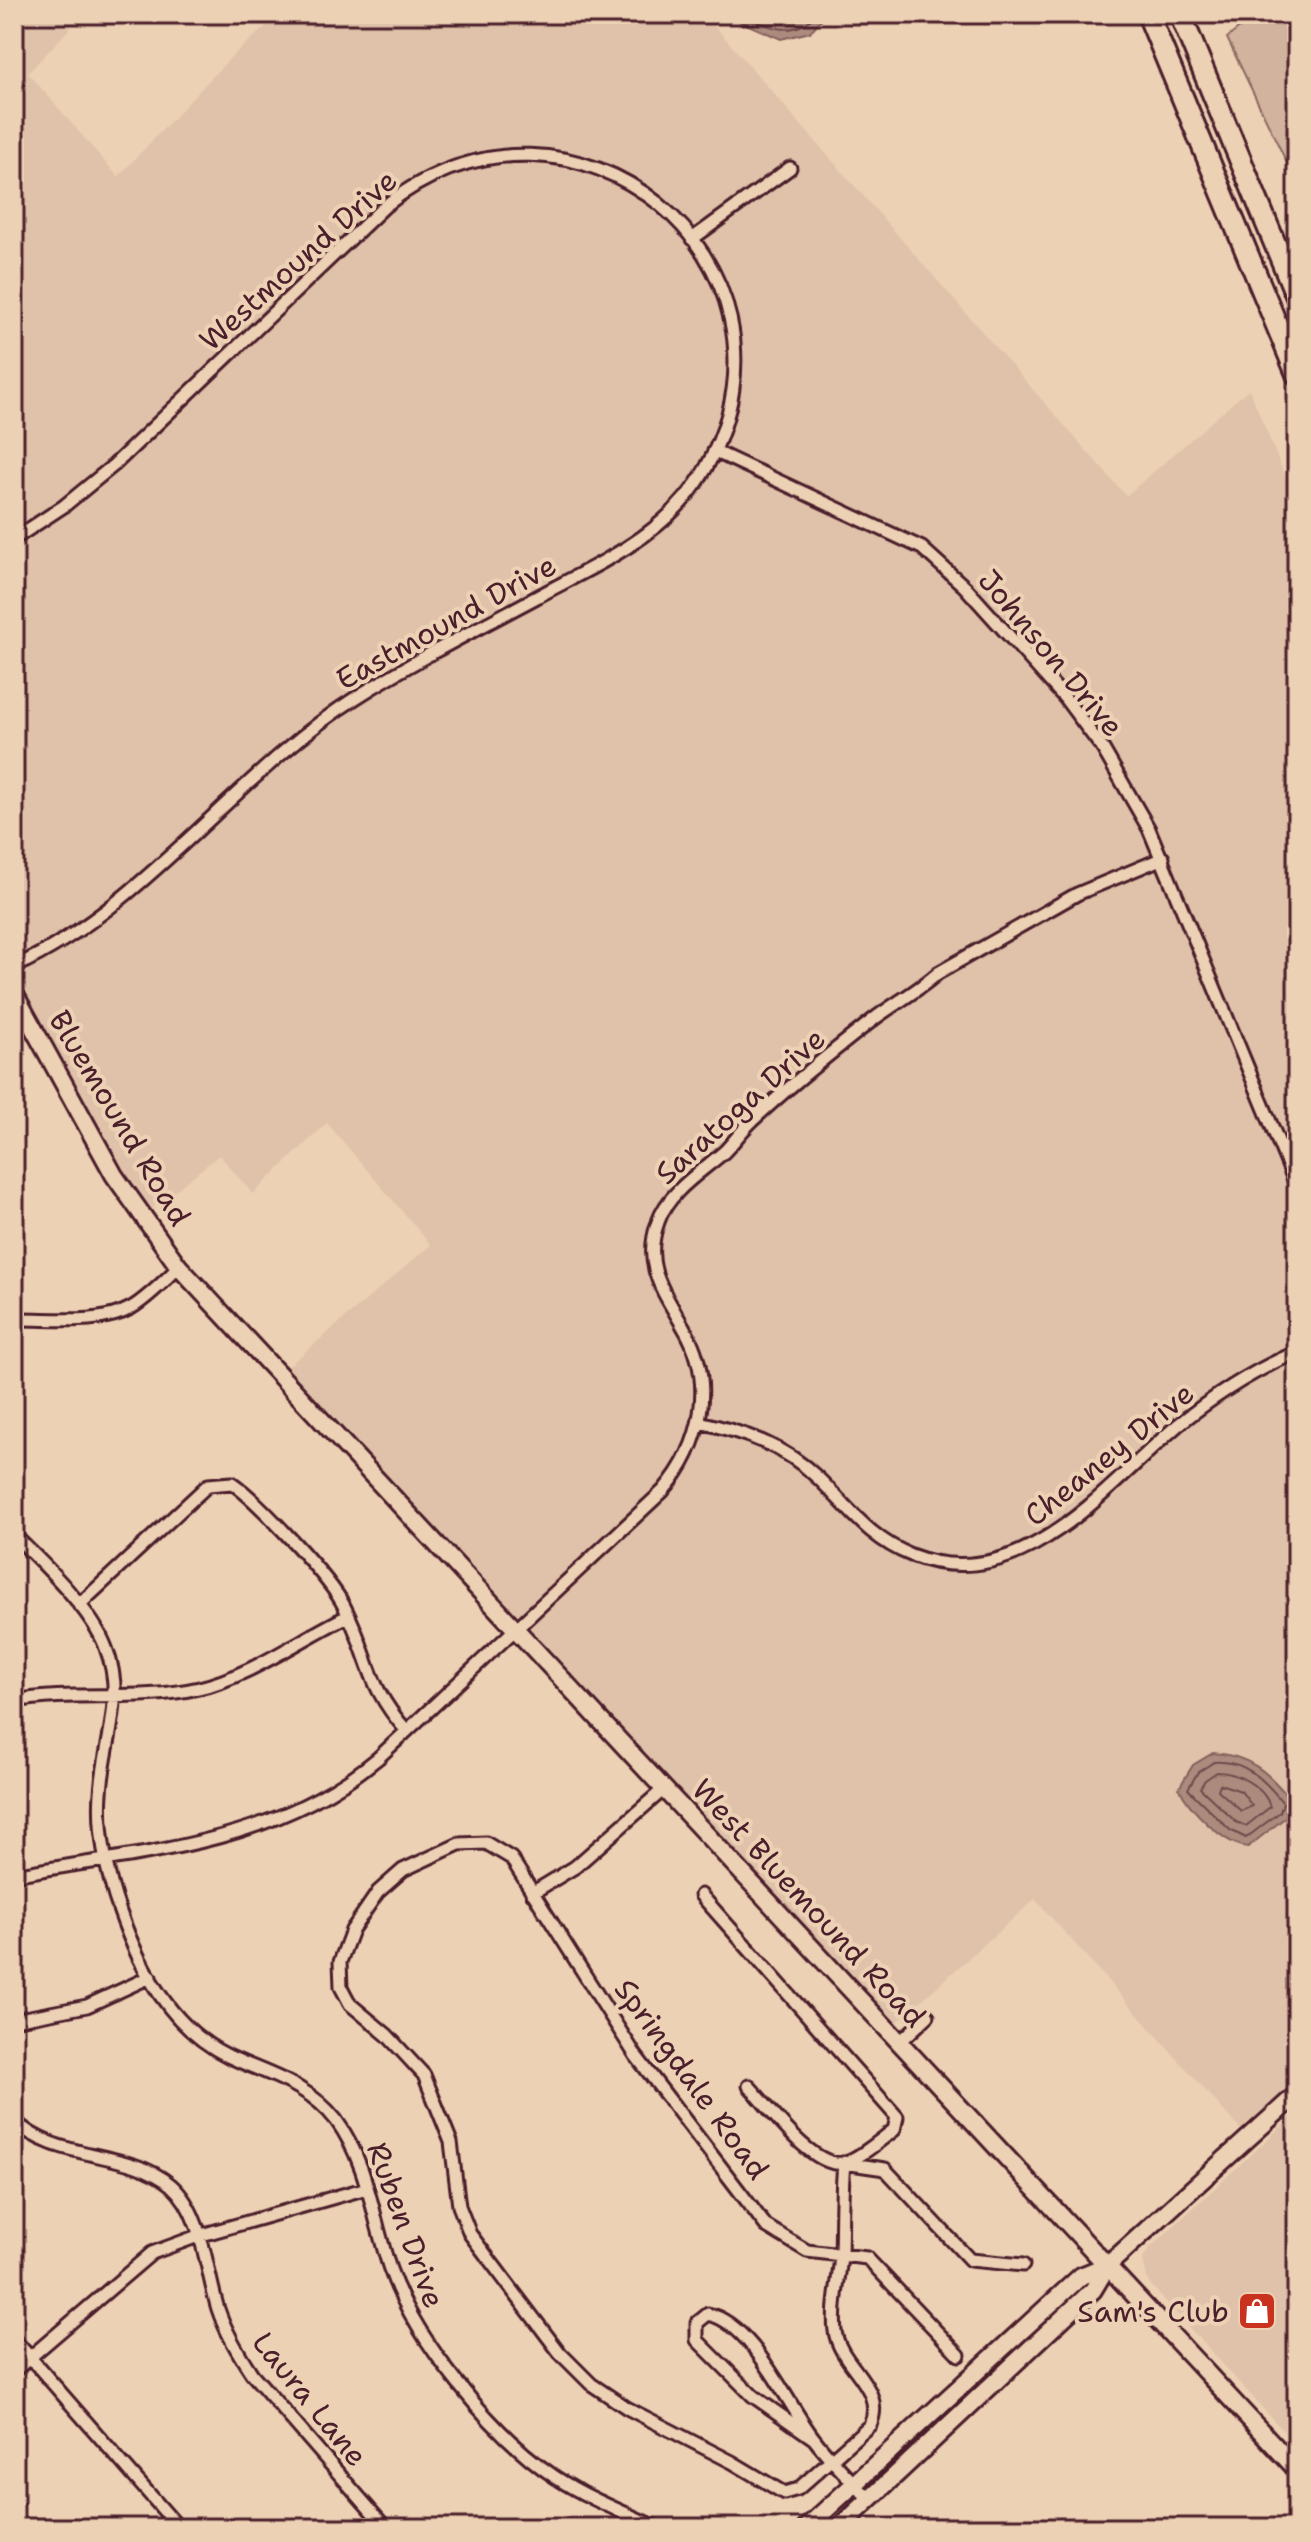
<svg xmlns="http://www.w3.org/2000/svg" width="1311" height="2542" font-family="'Shantell Sans',sans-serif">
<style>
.built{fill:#dfc2a9}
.green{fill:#d2b49e;stroke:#8e6a64;stroke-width:2}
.water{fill:#ac8b7e;stroke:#85605d;stroke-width:2}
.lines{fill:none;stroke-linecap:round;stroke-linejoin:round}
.shore{stroke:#714a4c;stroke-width:2}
.street-casing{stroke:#4a1f2b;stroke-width:17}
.secondary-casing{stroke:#4a1f2b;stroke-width:22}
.highway-casing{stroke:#4a1f2b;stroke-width:26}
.street{stroke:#edd1b4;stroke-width:11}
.secondary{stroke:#edd1b4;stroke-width:16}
.highway{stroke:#edd1b4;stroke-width:20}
.labels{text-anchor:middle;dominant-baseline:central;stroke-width:8;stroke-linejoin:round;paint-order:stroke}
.street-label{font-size:30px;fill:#4a1f2b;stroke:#edd1b4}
.poi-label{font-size:30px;fill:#4a1f2b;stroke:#edd1b4;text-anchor:end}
</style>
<rect width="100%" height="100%" fill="#edd1b4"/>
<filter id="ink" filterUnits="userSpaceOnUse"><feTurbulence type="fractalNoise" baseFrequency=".0125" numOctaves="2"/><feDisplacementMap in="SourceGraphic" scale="16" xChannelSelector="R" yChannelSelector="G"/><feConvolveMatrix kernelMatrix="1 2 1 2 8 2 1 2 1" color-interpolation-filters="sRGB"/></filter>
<g filter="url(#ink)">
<!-- built -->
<path class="built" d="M 14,14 L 83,14 L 28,73 L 118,177 L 231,57 L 280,14 L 704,14 L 1126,496 L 1249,389 L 1297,505 L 1297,2081 L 1240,2129 L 1035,1899 L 888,2030 L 278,1375 L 431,1245 L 327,1123 L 253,1194 L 219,1155 L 141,1218 L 14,993 Z
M 1297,2112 L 1297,2446 L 1148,2282 L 1143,2259 L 1150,2248 Z"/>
<!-- green -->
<path class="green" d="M 1257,14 L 1297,14 L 1297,184 L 1227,38 Z"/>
<!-- water -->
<path class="water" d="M 723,14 L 826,14 L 810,32 L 781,39 Z
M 1213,1753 C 1249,1755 1268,1772 1290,1799 L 1292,1806 L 1287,1816 L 1248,1847 C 1224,1845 1190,1810 1179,1788 L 1193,1765 Z"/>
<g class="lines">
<!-- shore -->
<path class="shore" d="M 738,14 C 765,25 793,41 816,14
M 1214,1762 C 1245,1760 1265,1780 1283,1803 L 1280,1812 L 1246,1838 L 1230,1830 L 1188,1789 L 1198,1772 Z
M 1217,1772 C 1237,1772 1265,1787 1270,1807 L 1246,1826 L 1236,1822 L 1200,1788 L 1205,1780 Z
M 1220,1784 L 1241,1791 L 1252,1806 L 1241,1811 L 1218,1790 Z"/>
<!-- street casing -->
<g class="street-casing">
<path id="street" d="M 692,239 L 790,168
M 714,451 L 922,548 L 965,587 L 1064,697 L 1103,749 L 1149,829 L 1297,1187
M 14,539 L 64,506 L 114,465 L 385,206 C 572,58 820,260 706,468 C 669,535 599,563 535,598 C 475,630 414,661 357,697 C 234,775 147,906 14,967
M 14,1319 C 49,1318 99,1326 131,1308 C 148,1298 164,1281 179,1267
M 699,1422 C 744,1432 785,1446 818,1478 C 849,1508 870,1539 911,1555 C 1021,1598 1104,1488 1178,1425 C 1214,1396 1254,1370 1297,1352
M 14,1535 C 43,1563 92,1610 106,1648 C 126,1700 104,1741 101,1793 C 98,1831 107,1876 120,1912 C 140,1969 171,2028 228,2056 C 268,2075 307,2083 336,2120 C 368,2163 373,2220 390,2269 C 415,2340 492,2435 555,2477 C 587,2498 623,2512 658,2528
M 79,1605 L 208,1485 L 232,1483 C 257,1500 330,1578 344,1606 C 370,1655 365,1685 407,1731
M 14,1701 C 75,1690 138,1702 199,1688 C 249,1677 302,1638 348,1616
M 14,1875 C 144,1851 272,1846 378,1758 L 663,1491 C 702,1446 716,1382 684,1328 C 664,1292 642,1266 658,1222 C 668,1192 701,1172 724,1152 C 734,1142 742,1130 753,1120 C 790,1085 833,1051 874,1019 C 895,1003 918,991 938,973 L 1077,894 L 1163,858
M 532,1893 L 575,1867 L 665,1788
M 701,1895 L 897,2117 L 894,2130 C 880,2140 858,2160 842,2163 C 811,2167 769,2107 749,2086
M 14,2020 L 87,2006 L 150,1977
M 900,2042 L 928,2016
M 14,2120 C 55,2162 127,2148 171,2185 C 203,2213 206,2271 218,2309 C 226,2333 238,2353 252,2374 L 386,2528
M 14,2339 L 179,2528
M 959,2355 L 867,2258 L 807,2251 L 766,2226 L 636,2056 L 511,1858 L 486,1843 L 459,1844 L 403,1870 L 378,1892 L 352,1930 L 340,1962 L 341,1987 L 350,2004 L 387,2035 L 424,2075 L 451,2142 L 459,2206 L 470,2234 L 560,2353 L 591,2384 L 627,2408 L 732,2462 L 784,2493 L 798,2489 L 870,2425 C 887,2387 840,2367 835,2331 C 832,2308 839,2280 841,2256 C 842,2225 841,2194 844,2163 L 885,2169 L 970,2260 L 1023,2265
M 14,2371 L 152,2253 L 198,2236 L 367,2188
M 813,2438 L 753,2396 L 697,2340 L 697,2323 L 708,2314 C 754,2324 787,2405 815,2440 C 831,2461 851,2480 870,2500"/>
</g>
<!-- secondary casing -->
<g class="secondary-casing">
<path id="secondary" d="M 14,993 L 114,1175 L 179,1267 L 1297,2470
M 806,2528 L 1081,2276 L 1108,2265 L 1297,2094
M 839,2528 L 1093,2290 L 1108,2265"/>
</g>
<!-- highway casing -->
<g class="highway-casing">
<path id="highway" d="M 1148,14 L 1297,374
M 1180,14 L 1297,297"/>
</g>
<!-- street -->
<use href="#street" class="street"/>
<!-- secondary -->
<use href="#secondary" class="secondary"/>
<!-- highway -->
<use href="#highway" class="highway"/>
</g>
</g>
<!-- icons -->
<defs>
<g id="shop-square" transform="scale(2)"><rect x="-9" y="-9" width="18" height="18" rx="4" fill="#c8321e" stroke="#edd1b4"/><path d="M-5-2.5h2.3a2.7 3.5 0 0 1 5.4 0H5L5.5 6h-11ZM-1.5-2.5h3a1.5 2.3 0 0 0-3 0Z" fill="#fff"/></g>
</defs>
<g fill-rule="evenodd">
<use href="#shop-square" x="1257" y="2311"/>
</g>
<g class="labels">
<!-- street labels -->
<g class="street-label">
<text transform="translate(298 260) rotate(-42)">Westmound Drive</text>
<text transform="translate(446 622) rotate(-29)">Eastmound Drive</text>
<text transform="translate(1051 653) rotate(50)">Johnson Drive</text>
<text transform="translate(740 1106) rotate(-42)">Saratoga Drive</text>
<text transform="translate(120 1118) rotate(59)">Bluemound Road</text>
<text transform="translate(1109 1454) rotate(-39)">Cheaney Drive</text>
<text transform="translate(809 1903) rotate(47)">West Bluemound Road</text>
<text transform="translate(692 2079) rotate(54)">Springdale Road</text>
<text transform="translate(406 2225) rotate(70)">Ruben Drive</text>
<text transform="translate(310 2399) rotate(51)">Laura Lane</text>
</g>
<!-- poi labels -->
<g class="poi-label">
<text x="1229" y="2311">Sam's Club</text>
</g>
</g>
<!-- margin -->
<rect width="1311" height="2542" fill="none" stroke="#edd1b4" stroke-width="48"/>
<rect x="24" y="24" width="1263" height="2494" fill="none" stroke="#4a1f2b" stroke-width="3" filter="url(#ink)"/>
</svg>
